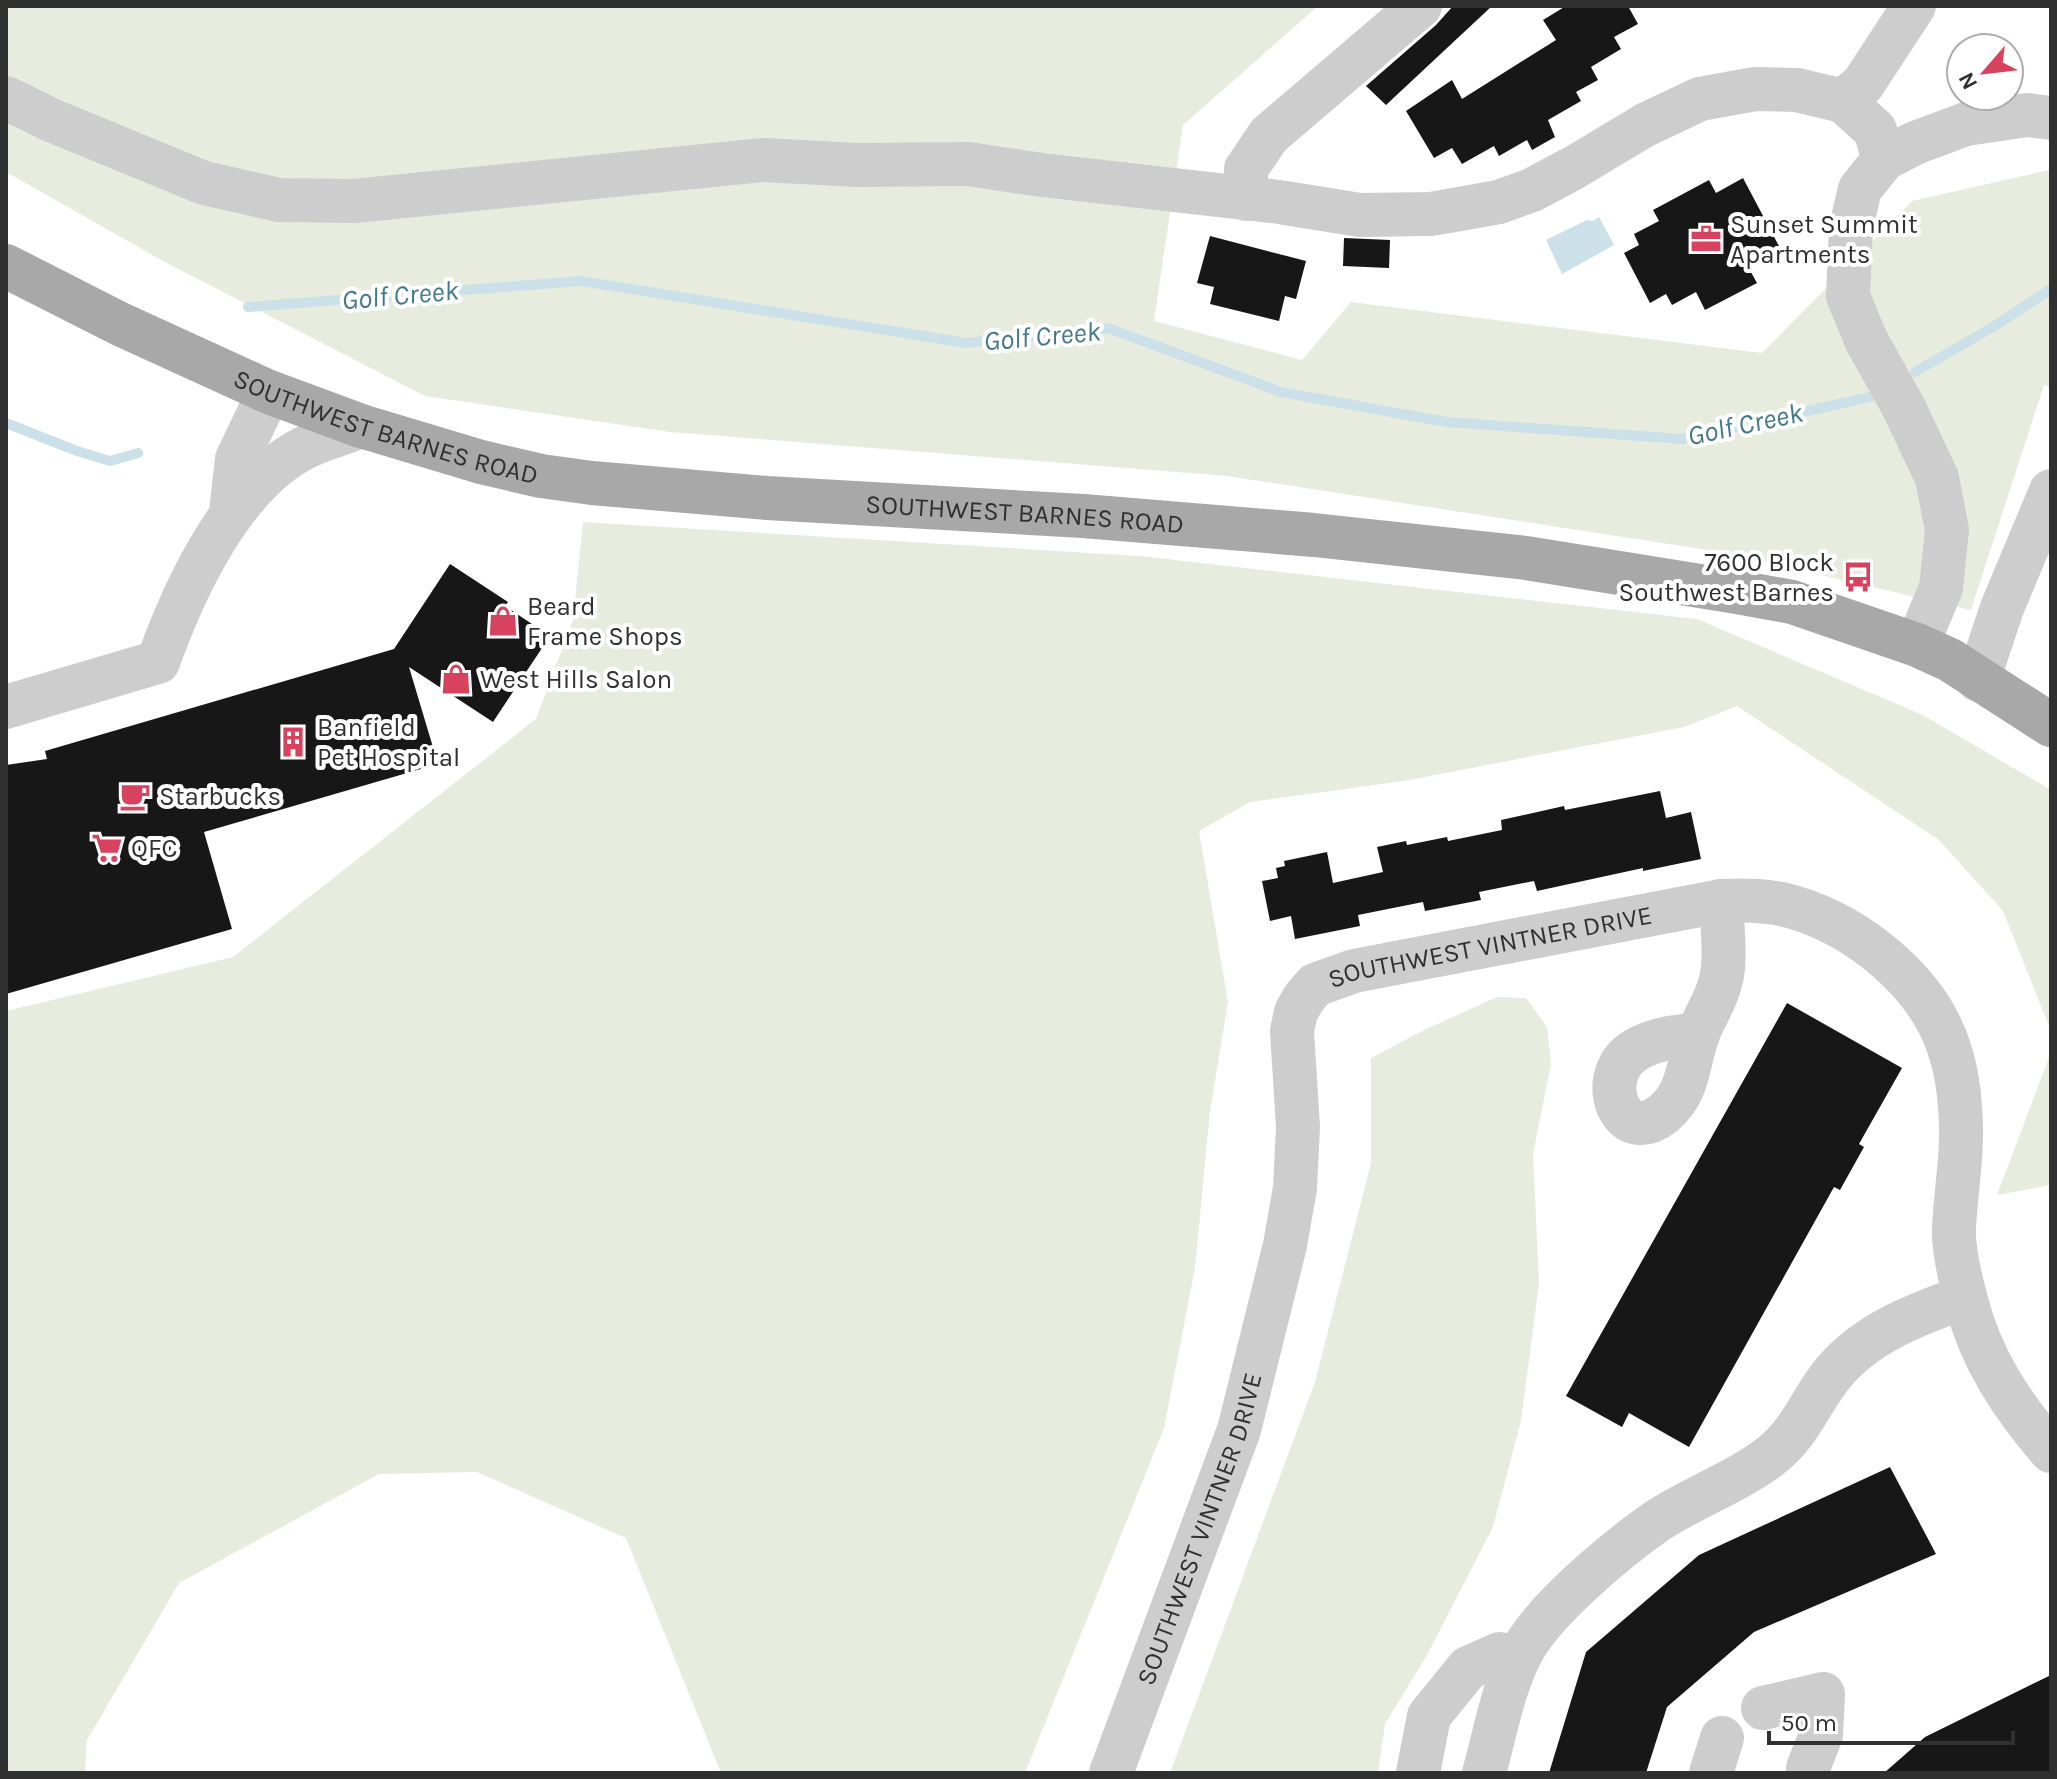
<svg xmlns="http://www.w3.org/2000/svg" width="2057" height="1779" font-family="Karla,sans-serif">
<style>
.green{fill:#e7ecdf}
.water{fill:#cbe0e8}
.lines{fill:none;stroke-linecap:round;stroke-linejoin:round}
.stream{stroke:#cbe0e8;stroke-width:10}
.building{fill:#171717}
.minor{stroke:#cdcdcd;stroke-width:44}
.major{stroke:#a8a8a8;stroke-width:44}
.labels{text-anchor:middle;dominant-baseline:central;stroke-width:8;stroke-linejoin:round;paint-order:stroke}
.poi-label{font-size:26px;fill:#303030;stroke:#fff;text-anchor:start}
.street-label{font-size:26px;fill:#303030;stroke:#fff}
.water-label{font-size:28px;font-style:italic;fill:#44788c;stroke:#fff}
</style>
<rect width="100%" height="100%" fill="#fff"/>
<!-- green -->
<path class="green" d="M 6,6 L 1318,6 L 1183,125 L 1154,321 L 1302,360 L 1351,302 L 1762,353 L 1912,201 L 2049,170 L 2051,171 L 2051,387 L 2044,385 L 1971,610 L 1727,553 L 1227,476 L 670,432 L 425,396 L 163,261 L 6,172 Z
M 583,522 L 1140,556 L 1697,619 L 1923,715 L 2051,790 L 2051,1031 L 2003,911 L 1939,840 L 1737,706 L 1684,727 L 1404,781 L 1250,802 L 1199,831 L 1228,1002 L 1210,1111 L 1195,1268 L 1164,1428 L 1025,1773 L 721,1773 L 626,1538 L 477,1472 L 379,1474 L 179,1583 L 87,1740 L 85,1773 L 6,1773 L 6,1011 L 233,957 L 536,719 L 573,620 Z
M 1497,997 L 1526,998 L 1547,1027 L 1551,1064 L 1533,1154 L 1539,1283 L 1521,1421 L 1493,1527 L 1427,1655 L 1385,1724 L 1378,1773 L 1170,1773 L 1315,1382 L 1371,1163 L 1371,1058 L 1422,1031 Z
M 2051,1052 L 2051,1185 L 1997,1195 Z"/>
<!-- water -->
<path class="water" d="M 1599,217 L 1614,245 L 1562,274 L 1546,240 L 1587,220 L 1593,221 Z"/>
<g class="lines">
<!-- stream -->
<path class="stream" d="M 248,307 L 581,281 L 966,343 L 1108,328 L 1281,392 L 1446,422 L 1682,439 L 1870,397
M 1915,372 L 1993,327 L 2051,289
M 6,423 L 77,451 L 110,461 L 138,453"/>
</g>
<!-- building -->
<path class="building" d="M 1453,6 L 1492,6 L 1386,105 L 1366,86 L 1436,25 Z
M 1566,6 L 1628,6 L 1638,24 L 1614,37 L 1621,49 L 1591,67 L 1598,80 L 1576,92 L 1581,101 L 1548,120 L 1555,137 L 1532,150 L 1527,140 L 1499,156 L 1494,146 L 1462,164 L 1452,148 L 1434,158 L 1406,111 L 1452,80 L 1462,99 L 1556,40 L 1543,20 Z
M 1743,178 L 1780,248 L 1747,265 L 1757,283 L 1705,310 L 1696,292 L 1672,305 L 1666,294 L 1650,303 L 1624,253 L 1639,245 L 1634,234 L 1659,221 L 1653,210 L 1709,180 L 1716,193 Z
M 1210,236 L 1306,261 L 1296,299 L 1285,296 L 1279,321 L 1210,304 L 1214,287 L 1197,283 Z
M 1344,238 L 1390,240 L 1389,268 L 1343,266 Z
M 450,564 L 508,602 L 505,606 L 550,636 L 493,722 L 409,667 L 438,764 L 204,832 L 232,929 L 6,994 L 6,765 L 47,759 L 45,751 L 394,649 Z
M 1660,791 L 1666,818 L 1691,812 L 1701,859 L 1643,871 L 1643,868 L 1537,891 L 1534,881 L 1479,892 L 1481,900 L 1425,911 L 1423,902 L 1358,915 L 1360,926 L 1295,939 L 1291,916 L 1270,921 L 1262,881 L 1278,878 L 1276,868 L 1285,866 L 1284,861 L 1327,852 L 1333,883 L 1383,872 L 1377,847 L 1406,841 L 1407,845 L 1447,837 L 1448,841 L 1502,830 L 1501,820 L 1564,806 L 1565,810 Z
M 1787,1003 L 1902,1068 L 1859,1144 L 1864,1147 L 1840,1190 L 1834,1187 L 1689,1447 L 1629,1413 L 1622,1427 L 1566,1396 Z
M 1890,1467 L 1936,1554 L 1754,1632 L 1667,1707 L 1646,1773 L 1549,1773 L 1586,1652 L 1699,1555 Z
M 2051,1675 L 2051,1773 L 1884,1773 L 1925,1737 Z"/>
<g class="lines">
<!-- minor -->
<g class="minor">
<path d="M 6,98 L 51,120 L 204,183 L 279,200 L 354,201 L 764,160 L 857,165 L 968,164 L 1042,175 L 1279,202 L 1360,215 L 1431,214 L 1499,202 L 1532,190 L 1575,167 L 1645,125 L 1700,99 L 1755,89 L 1797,90 L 1843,101 L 1875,130 L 1884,159"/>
<path d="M 1843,101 L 1863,84 L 1914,6"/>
<path d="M 1246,199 L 1246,169 L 1269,135 L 1420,6"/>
<path d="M 231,512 L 237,459 L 269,392"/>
<path d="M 1917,645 L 1941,588 L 1947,530 L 1937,478 L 1904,408 L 1866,340 L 1848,296 L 1851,227 L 1860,189 L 1884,159 L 1915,143 L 1966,124 L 2027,115 L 2051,118"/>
<path d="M 1978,680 L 2002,608 L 2051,491"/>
<path d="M 6,707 L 158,662 C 184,589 232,485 304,448 C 322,439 343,434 361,426"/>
<path d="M 1698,1035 C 1672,1036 1629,1042 1618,1070 C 1605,1102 1629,1141 1663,1114 C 1691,1091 1687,1061 1699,1031 C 1708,1011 1721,991 1723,968 C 1725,946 1722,923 1721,901"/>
<path d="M 1763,1708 L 1823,1694 L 1821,1735 L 1808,1768"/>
<path id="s1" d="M 1111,1773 L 1239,1430 L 1285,1245 L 1295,1188 L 1298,1127 L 1292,1031 L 1296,1012 L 1304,998 L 1315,985 L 1354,971 L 1721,901 C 1745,900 1770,900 1793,907 C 1858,926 1928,982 1949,1048 C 1955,1066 1959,1089 1960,1107 C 1964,1149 1956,1187 1954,1228 C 1953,1250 1960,1278 1966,1300 C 1980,1358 2012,1406 2051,1451"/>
<path d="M 1418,1773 L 1429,1716 L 1468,1668 L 1500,1654"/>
<path d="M 1484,1773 C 1496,1731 1503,1684 1525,1646 C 1550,1605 1617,1549 1657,1521 C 1693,1497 1740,1481 1773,1454 C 1801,1432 1812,1398 1834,1372 C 1868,1332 1917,1314 1965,1297"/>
<path d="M 1711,1773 L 1722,1738"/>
</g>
<!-- major -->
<path class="major" id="s2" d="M 6,266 L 120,324 L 269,392 L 361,426 L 481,462 L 541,476 L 592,483 L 767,498 L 1083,516 L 1314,535 L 1526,558 L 1737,592 L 1792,602 L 1917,645 L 1950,660 L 2051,725"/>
</g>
<!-- icons -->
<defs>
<g id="office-bare" transform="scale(2.4)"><path d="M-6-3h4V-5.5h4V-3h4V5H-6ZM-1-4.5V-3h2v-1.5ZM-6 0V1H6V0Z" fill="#d7425e" stroke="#fff" stroke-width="2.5" paint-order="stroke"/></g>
<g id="bus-bare" transform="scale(2.4)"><path d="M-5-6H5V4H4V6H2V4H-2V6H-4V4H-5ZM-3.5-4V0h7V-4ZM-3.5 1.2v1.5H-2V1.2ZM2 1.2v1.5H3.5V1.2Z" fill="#d7425e" stroke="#fff" stroke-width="2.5" paint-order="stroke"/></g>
<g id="shop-bare" transform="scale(2.4)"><path d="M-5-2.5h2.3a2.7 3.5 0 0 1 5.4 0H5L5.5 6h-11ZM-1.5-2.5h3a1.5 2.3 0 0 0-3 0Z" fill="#d7425e" stroke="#fff" stroke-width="2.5" paint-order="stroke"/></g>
<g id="building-bare" transform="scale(2.4)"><path d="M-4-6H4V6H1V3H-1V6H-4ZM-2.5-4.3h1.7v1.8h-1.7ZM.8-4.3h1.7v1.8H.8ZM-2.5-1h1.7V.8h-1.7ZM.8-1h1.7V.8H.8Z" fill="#d7425e" stroke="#fff" stroke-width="2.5" paint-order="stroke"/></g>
<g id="cafe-bare" transform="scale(2.4)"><path d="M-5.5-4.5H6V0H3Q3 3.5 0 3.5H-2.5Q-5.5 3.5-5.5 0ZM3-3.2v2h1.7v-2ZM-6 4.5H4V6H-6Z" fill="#d7425e" stroke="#fff" stroke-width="2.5" paint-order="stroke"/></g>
<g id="supermarket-bare" transform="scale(2.4)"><path d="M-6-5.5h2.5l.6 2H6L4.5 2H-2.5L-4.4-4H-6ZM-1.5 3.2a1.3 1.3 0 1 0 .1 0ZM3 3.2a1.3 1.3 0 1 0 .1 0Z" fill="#d7425e" stroke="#fff" stroke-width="2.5" paint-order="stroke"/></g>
</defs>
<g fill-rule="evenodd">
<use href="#office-bare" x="1706" y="239"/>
<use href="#bus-bare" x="1858" y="577"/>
<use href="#shop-bare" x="503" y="621"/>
<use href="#shop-bare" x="456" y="679"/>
<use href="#building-bare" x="293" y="742"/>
<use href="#cafe-bare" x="135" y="796"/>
<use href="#supermarket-bare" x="107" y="848"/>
</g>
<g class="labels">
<!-- poi labels -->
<g class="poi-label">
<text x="1730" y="224">Sunset Summit<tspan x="1730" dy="30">Apartments</tspan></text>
<text x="1834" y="562" text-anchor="end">7600 Block<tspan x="1834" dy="30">Southwest Barnes</tspan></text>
<text x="527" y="606">Beard<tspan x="527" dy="30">Frame Shops</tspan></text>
<text x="480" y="679">West Hills Salon</text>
<text x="317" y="727">Banfield<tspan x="317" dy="30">Pet Hospital</tspan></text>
<text x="159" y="796">Starbucks</text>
<text x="131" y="848">QFC</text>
</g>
<!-- street labels -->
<g class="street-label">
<text stroke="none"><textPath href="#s2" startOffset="414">SOUTHWEST BARNES ROAD</textPath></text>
<text stroke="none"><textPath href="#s2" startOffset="1062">SOUTHWEST BARNES ROAD</textPath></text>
<text stroke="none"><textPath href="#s1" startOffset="1004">SOUTHWEST VINTNER DRIVE</textPath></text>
<text stroke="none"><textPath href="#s1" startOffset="260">SOUTHWEST VINTNER DRIVE</textPath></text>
</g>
<!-- water labels -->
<g class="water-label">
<text transform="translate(400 295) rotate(-5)">Golf Creek</text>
<text transform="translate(1042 336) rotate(-5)">Golf Creek</text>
<text transform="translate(1745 424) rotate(-12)">Golf Creek</text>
</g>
</g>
<!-- border -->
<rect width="2057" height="1779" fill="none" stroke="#303030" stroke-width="16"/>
<!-- north arrow -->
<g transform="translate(1985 72) rotate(242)"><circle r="38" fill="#ffffff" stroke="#acacac" stroke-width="2"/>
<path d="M0-6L14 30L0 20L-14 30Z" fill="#d7425e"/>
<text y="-12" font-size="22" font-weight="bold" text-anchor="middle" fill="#303030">N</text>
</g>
<!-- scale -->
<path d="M1769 1731v12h244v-12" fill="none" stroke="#303030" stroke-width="4"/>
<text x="1781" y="1731" font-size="24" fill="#303030" stroke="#ffffff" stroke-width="6" paint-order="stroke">50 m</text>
</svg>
